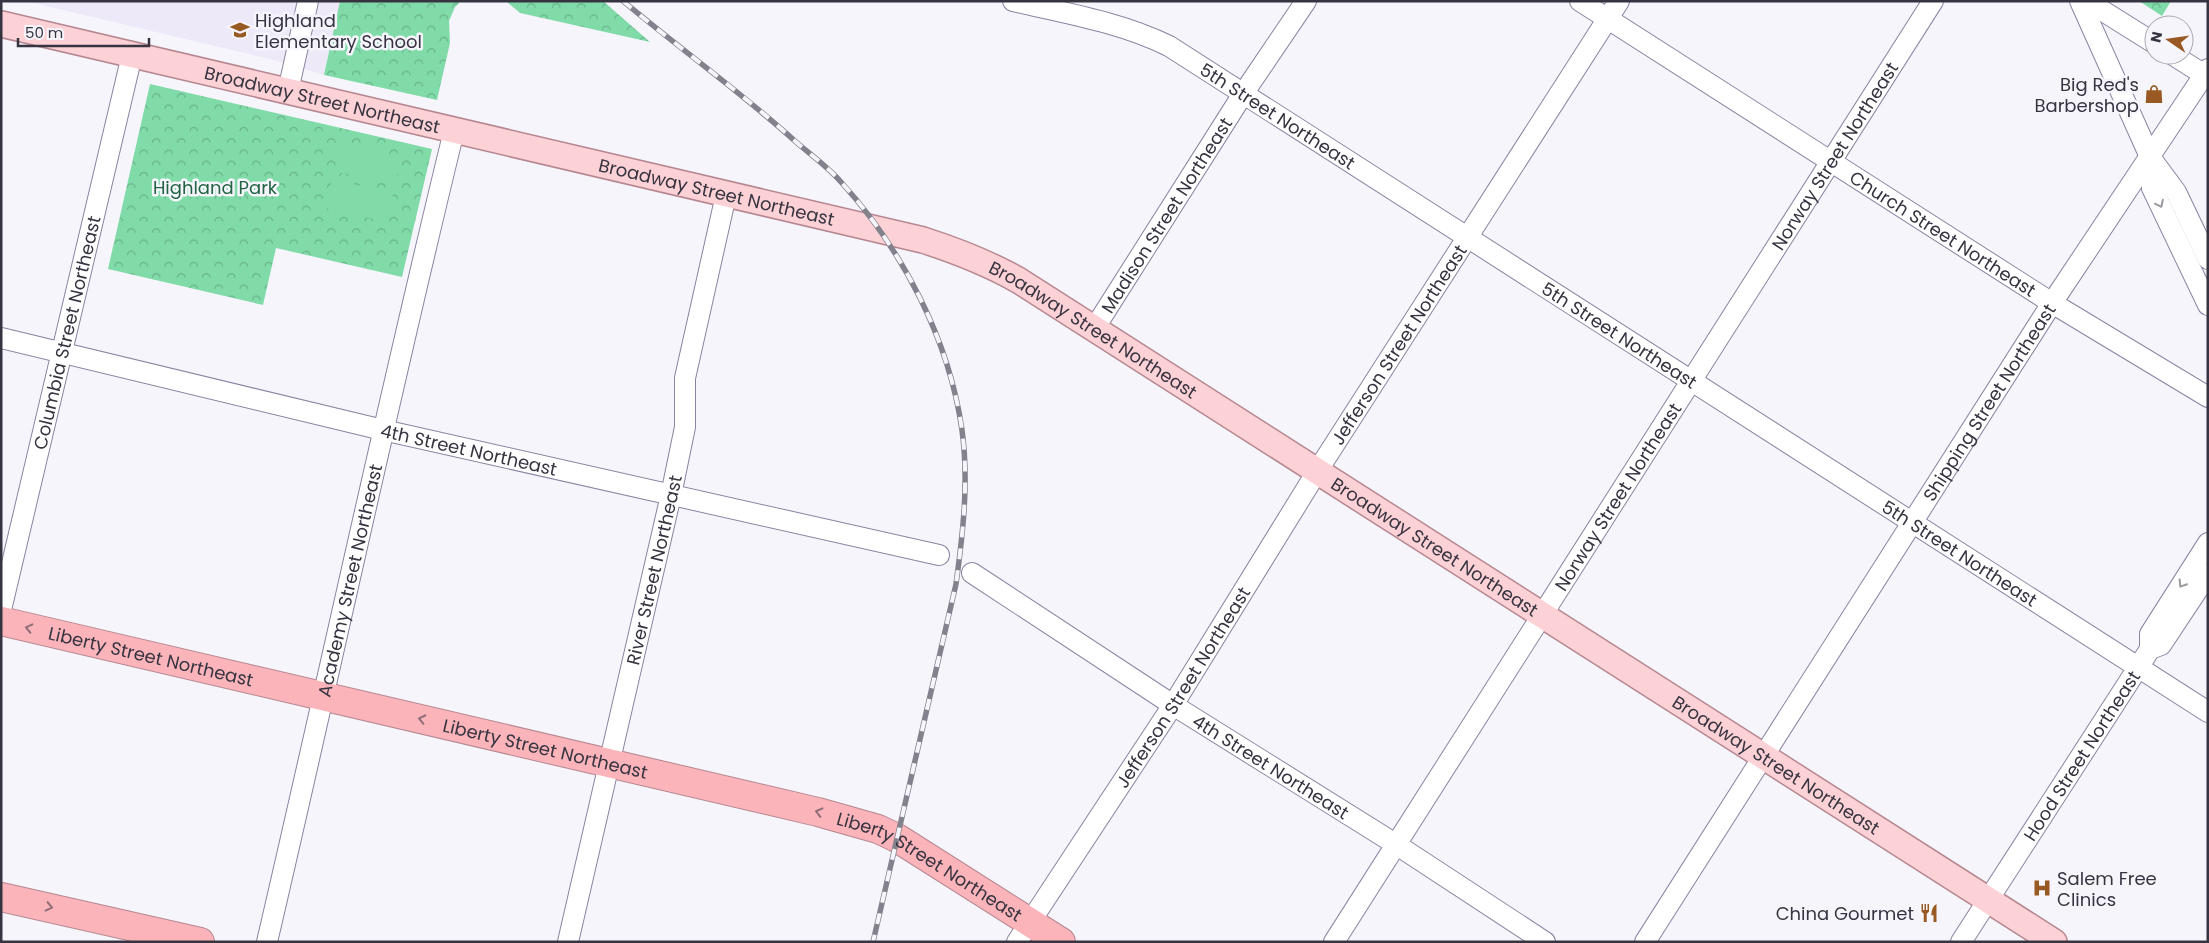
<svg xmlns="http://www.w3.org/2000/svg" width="2209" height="943" font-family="Poppins,sans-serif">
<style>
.built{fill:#ede9f9}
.park{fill:url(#park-crowns)}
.garden{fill:#80dba8}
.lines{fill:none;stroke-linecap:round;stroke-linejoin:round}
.minor-casing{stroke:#8b83a1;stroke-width:22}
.major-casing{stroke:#b68790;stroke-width:28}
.highway-casing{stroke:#b68790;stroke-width:30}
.minor{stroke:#fff;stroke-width:20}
.major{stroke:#fdd2d6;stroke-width:25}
.highway{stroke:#fbb4ba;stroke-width:28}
.rail-casing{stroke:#83818c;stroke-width:5.5}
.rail{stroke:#f6f5fc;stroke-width:4;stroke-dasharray:11;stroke-linecap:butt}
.oneway{stroke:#9b9aa0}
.oneway2{stroke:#8f6e77}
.labels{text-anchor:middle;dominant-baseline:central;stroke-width:5;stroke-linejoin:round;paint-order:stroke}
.poi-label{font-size:18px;fill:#373441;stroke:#f6f5fc;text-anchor:start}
.street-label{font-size:18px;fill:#373441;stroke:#f6f5fc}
.park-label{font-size:18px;fill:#216342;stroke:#f6f5fc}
</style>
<defs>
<pattern id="park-crowns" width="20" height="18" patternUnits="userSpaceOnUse" patternTransform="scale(1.25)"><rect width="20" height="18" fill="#80dba8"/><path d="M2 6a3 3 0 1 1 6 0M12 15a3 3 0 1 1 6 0" fill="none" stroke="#6ab28a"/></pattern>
</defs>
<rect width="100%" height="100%" fill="#f6f5fc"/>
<!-- built -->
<path class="built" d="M 25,1 L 340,1 L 324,75 L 270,59 Z"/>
<!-- park -->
<path class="park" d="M 340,1 L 461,1 L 455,7 L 449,21 L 450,43 L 437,100 L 324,75 Z
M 506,1 L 603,1 L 650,42 L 520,13 Z
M 2139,1 L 2171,1 L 2162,16 Z
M 150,84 L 432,149 L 402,277 L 276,248 L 263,305 L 108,269 Z"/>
<!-- garden -->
<path class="garden" d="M 341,142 L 402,157 L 395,185 L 334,171 Z
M 332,179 L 393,194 L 387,222 L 325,208 Z"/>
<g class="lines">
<!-- minor casing -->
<g class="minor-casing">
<g id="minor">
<path id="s1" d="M 1013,1 C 1065,13 1120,22 1169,46 L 2208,712"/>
<path id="s2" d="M 1580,1 L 2052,303 L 2208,397"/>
<path d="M 2080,1 L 2150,157 L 2176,192 L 2208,259"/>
<path d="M 2087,1 L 2154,43"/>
<path d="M 2173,55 L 2208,77"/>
<path d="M 288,91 L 308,1"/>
<path d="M 2150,157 L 2152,188 L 2208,305"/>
<path id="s3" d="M 1094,329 L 1243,94 L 1306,1"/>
<path id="s4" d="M 1,338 L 383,430 L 939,555"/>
<path id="s5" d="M 972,573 L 1173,705 L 1397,845 L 1545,942"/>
<path id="s6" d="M 1,610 L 132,55"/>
<path d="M 2150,649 L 2150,634 L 2208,543"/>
<path id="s7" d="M 267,942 C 330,672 388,400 454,131"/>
<path id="s8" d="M 568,942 L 671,495 L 685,427 L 685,378 L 726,195"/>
<path id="s9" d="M 1017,942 L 1173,705 L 1318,470 L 1619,1"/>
<path id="s10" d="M 1334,942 L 1933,1"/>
<path id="s11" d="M 1645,942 L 2052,303 L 2208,69"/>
<path id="s12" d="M 1961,942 L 2150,649 L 2161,645 L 2208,574"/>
</g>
</g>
<!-- major casing -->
<g class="major-casing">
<g id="major">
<path id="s13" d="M 1,24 L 923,240 C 957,251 988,263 1018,280 L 2054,942"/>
</g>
</g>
<!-- highway casing -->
<g class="highway-casing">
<g id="highway">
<path id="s14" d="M 1,621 L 818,812 L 878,829 L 897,838 L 1061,942"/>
<path d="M 1,897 L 200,942"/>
</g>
</g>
<!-- minor -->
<use href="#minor" class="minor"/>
<!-- major -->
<use href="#major" class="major"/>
<!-- highway -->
<use href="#highway" class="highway"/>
<!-- rail casing -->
<g class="rail-casing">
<path id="rail" d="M 623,1 C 680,49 741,92 796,142 C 811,155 828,167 841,182 C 902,249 949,339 962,430 C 969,481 963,533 956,584 L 873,942"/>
</g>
<!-- rail -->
<use href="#rail" class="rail"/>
</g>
<!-- one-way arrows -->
<defs><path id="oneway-chevron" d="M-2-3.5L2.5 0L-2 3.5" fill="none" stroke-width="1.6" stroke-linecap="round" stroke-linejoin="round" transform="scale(1.25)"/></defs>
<g class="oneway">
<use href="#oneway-chevron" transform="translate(2160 204) rotate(64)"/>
<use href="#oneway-chevron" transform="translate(2182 584) rotate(122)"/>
</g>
<g class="oneway2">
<use href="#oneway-chevron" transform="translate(29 628) rotate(-167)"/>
<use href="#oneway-chevron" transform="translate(422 719) rotate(-167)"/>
<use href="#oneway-chevron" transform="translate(819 812) rotate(-166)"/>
<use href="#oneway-chevron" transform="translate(49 907) rotate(13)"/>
</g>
<!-- icons -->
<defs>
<g id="school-bare" transform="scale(1.5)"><path d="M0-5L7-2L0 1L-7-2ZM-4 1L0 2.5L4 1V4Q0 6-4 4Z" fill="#995923" stroke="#f6f5fc" stroke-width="2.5" paint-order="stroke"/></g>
<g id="shop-bare" transform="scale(1.5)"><path d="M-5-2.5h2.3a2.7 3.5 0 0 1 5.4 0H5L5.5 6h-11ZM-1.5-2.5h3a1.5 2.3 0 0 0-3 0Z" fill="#995923" stroke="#f6f5fc" stroke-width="2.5" paint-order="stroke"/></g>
<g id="hospital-bare" transform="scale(1.5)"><path d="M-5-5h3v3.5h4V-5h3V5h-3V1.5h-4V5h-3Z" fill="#995923" stroke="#f6f5fc" stroke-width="2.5" paint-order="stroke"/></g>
<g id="restaurant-bare" transform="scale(1.5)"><path d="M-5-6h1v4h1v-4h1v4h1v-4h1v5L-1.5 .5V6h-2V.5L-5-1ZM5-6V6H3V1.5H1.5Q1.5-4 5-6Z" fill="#995923" stroke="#f6f5fc" stroke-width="2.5" paint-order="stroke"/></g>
</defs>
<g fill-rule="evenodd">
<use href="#school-bare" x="240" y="30"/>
<use href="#shop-bare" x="2154" y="94"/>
<use href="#hospital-bare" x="2042" y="888"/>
<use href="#restaurant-bare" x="1929" y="913"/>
</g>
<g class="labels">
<!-- poi labels -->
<g class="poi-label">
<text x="255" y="20">Highland<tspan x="255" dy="21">Elementary School</tspan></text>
<text x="2139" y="84" text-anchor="end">Big Red's<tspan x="2139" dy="21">Barbershop</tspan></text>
<text x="2057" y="878">Salem Free<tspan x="2057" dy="21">Clinics</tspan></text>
<text x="1914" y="913" text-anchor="end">China Gourmet</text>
</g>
<!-- street labels -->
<g class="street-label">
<text stroke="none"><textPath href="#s13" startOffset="330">Broadway Street Northeast</textPath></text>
<text stroke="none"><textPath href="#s1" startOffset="292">5th Street Northeast</textPath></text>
<text stroke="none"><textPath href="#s10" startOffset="932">Norway Street Northeast</textPath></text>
<text stroke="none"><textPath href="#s13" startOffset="735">Broadway Street Northeast</textPath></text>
<text stroke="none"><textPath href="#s3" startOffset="135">Madison Street Northeast</textPath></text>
<text stroke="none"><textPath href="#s2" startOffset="431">Church Street Northeast</textPath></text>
<text stroke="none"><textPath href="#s13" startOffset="1140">Broadway Street Northeast</textPath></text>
<text stroke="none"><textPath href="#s6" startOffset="285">Columbia Street Northeast</textPath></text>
<text stroke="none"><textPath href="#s1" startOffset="698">5th Street Northeast</textPath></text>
<text stroke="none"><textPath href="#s9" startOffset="709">Jefferson Street Northeast</textPath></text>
<text stroke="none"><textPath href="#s11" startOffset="640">Shipping Street Northeast</textPath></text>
<text stroke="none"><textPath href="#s4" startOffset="481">4th Street Northeast</textPath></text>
<text stroke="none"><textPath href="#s10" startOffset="528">Norway Street Northeast</textPath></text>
<text stroke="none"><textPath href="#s13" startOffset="1545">Broadway Street Northeast</textPath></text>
<text stroke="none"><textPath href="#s1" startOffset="1102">5th Street Northeast</textPath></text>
<text stroke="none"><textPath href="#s8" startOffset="382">River Street Northeast</textPath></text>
<text stroke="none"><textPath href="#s7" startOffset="371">Academy Street Northeast</textPath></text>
<text stroke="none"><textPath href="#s14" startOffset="154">Liberty Street Northeast</textPath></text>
<text stroke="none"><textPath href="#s9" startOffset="304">Jefferson Street Northeast</textPath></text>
<text stroke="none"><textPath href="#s14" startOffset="559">Liberty Street Northeast</textPath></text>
<text stroke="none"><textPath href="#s12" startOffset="222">Hood Street Northeast</textPath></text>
<text stroke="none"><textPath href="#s13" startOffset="1950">Broadway Street Northeast</textPath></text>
<text stroke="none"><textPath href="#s5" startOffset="356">4th Street Northeast</textPath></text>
<text stroke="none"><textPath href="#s14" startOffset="964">Liberty Street Northeast</textPath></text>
</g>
<!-- park labels -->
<g class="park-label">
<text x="215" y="187">Highland Park</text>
</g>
</g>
<!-- border -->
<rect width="2209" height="943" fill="none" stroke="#373441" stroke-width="5"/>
<!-- north arrow -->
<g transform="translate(2169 40) rotate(283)"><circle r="24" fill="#f6f5fc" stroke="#aaa8b1"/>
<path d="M0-4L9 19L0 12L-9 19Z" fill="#995923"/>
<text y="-8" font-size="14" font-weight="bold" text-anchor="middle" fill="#373441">N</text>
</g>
<!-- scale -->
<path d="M18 38v8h131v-8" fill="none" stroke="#373441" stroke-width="2.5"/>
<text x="25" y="38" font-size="15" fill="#373441" stroke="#f6f5fc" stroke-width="4" paint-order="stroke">50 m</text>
</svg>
